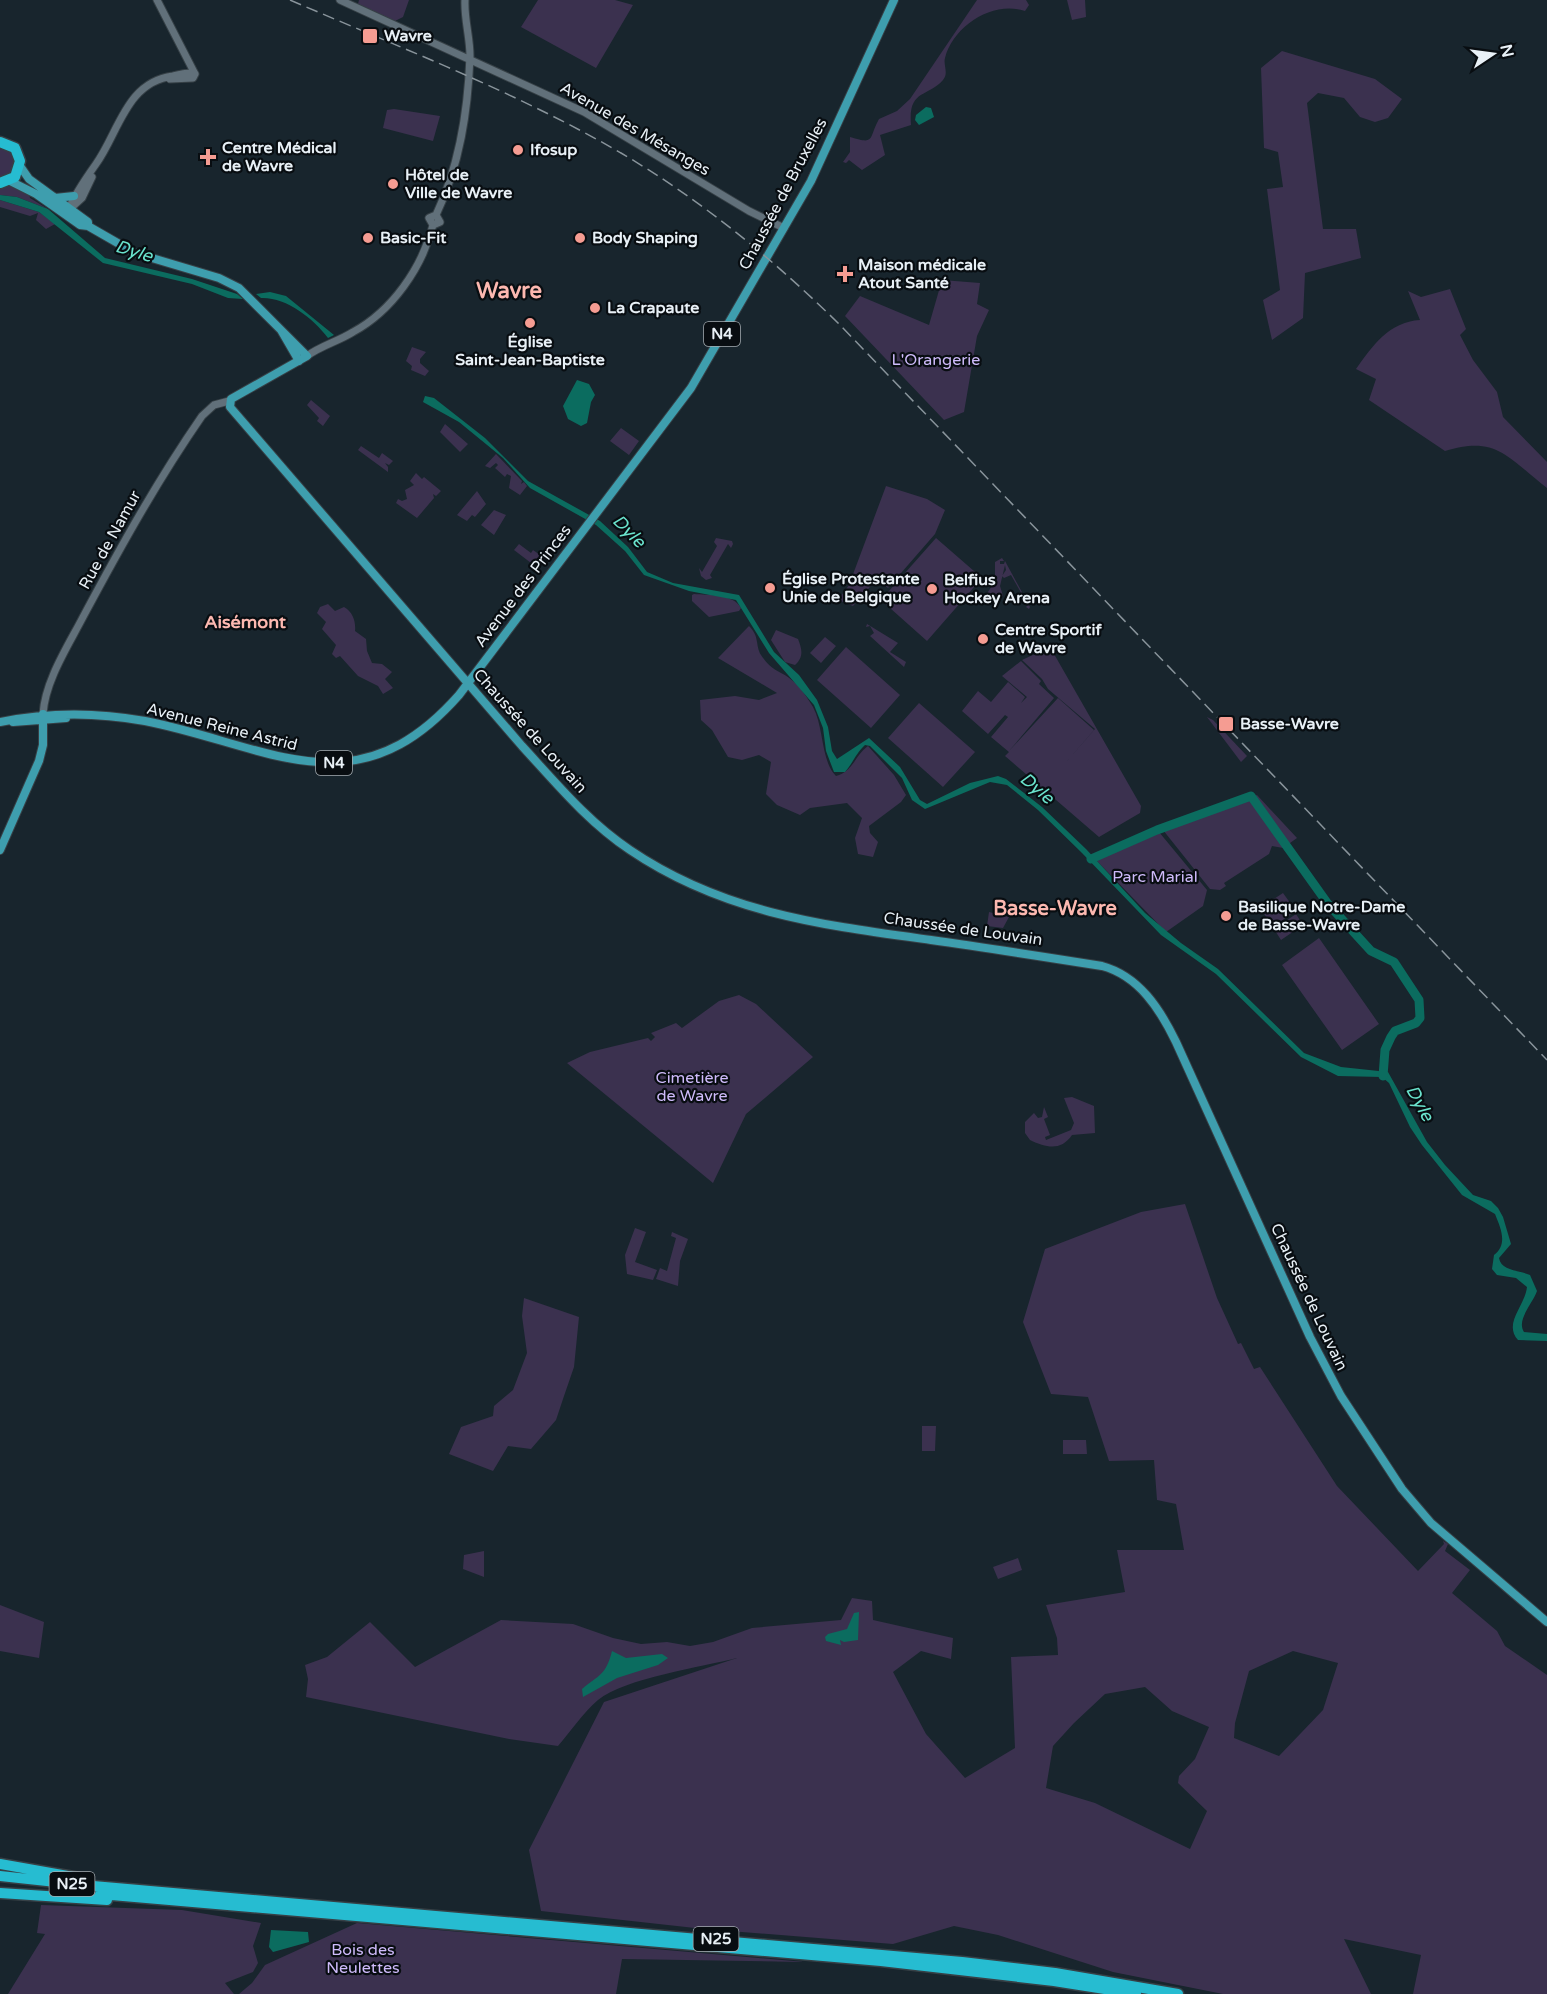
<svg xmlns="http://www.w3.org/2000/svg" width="1547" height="1994" font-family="'Varela Round',sans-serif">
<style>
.green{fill:#3b314f;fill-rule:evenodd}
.water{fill:#0b6c5f}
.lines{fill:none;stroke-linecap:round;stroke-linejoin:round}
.river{stroke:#0b6c5f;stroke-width:9}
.minor-casing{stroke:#364046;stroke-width:9}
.major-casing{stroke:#364046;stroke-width:10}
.highway-casing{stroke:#364046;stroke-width:13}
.minor{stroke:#61707a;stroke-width:7}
.major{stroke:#3e9eae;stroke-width:8}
.highway{stroke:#26bcd1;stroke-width:10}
.rail{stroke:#89949b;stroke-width:1.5;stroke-dasharray:12 6;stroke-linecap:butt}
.poi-dot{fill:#f59c92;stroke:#080d11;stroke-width:2}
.labels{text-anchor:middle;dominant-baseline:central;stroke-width:4.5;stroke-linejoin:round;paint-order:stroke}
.shield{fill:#080d11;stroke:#a5acb1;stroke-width:1.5}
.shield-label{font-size:15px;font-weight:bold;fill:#e8f0f6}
.poi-label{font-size:16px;font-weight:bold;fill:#e8f0f6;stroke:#080d11;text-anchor:start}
.street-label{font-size:16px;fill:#e8f0f6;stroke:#080d11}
.park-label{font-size:16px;fill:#cfbbfb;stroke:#080d11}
.water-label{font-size:18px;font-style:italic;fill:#6ae3cd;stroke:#080d11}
.neighbourhood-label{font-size:18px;font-weight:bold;fill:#fcb8b0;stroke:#080d11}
.quarter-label{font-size:20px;font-weight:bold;fill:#fcb8b0;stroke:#080d11}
.district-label{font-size:22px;font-weight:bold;fill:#fcb8b0;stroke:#080d11}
</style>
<rect width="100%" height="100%" fill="#18252d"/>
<!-- green -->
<path class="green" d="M 359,0 L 409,0 L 403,17 L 395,21 L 358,4 Z
M 538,0 L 615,0 L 633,5 L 596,68 L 521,27 Z
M 977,0 L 1026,0 L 1029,5 L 1025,11 C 993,0 953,26 945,58 C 943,65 949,73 943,80 C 927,98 908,89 911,125 L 880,135 L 885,155 L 862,170 L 849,160 L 846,163 L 843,162 L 850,152 L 850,137 C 876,145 868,139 879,119 L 897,111 L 910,99 Z
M 1067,0 L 1085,0 L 1086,17 L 1072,20 Z
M 1282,51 L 1375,79 L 1402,99 L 1388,118 L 1375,122 L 1360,117 L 1344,98 L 1318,93 L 1307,103 L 1323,229 L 1356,229 L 1361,258 L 1305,273 L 1303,318 L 1272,340 L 1263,300 L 1280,290 L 1267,189 L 1283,187 L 1278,152 L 1264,148 L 1261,68 Z
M 394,109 L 440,116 L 433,141 L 383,128 L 387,110 Z
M 0,147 L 11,151 L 16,161 L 11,174 L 0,179 Z
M 10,185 L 29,194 L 30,198 L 48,209 L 17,197 L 0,195 L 0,187 Z
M 0,200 L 39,212 L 55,224 L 46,229 L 36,220 L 38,213 L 30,216 L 0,207 Z
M 942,280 L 980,283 L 977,304 L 989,310 L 977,336 L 964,412 L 944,420 L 845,316 L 860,296 L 929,325 Z
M 1450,289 L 1466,329 L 1460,335 L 1473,360 L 1497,392 L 1503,417 L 1547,462 L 1547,488 C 1508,458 1497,435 1445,451 L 1369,400 L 1376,379 L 1356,369 C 1373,345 1389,322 1420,320 L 1408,291 L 1421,297 Z
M 412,347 L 426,352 L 420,359 L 420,363 L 429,371 L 425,376 L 411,370 L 412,366 L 406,361 Z
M 311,400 L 330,416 L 323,426 L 317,421 L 319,418 L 307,405 Z
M 445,424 L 468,444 L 460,452 L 440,432 Z
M 621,428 L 639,441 L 629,455 L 610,441 Z
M 361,446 L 379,458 L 382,453 L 393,461 L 389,465 L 385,463 L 388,467 L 388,472 L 358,450 Z
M 496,454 L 522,481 L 521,484 L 524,482 L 527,486 L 520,495 L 509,488 L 511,476 L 507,474 L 505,477 L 495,468 L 498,465 L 496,463 L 490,468 L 485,466 Z
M 416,473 L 422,479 L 424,477 L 441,491 L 436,496 L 433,494 L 434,498 L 417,518 L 396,503 L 398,499 L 402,501 L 407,499 L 405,490 L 414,485 L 410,481 Z
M 886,486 L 927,499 L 945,510 L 935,534 L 888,588 L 877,579 L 853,606 L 838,600 L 849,585 Z
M 477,491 L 486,504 L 475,517 L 472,515 L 467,521 L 457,515 Z
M 494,510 L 506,515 L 494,535 L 481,525 Z
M 716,538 L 732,541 L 733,544 L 731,548 L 728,544 L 710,575 L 712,578 L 706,580 L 701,576 L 699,568 L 702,572 L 717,546 L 714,542 Z
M 936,538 L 982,578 L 927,641 L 881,600 Z
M 519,544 L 531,553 L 533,550 L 543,557 L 540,561 L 536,560 L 538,565 L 535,566 L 514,550 Z
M 1002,558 L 1004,561 L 1000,561 L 1000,564 L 1004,564 L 1005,561 L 1030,607 L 1029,609 L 1026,607 L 1028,605 L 1011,575 L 1004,578 L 1002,576 L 1006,570 L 1005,565 L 1000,586 L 1003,596 L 993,601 L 986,595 L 995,581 L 995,562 Z
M 694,594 C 708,595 734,594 741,608 L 739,611 L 709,617 L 692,601 L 692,595 Z
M 328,604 L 335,611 L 344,607 C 353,612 356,622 355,631 L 366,639 L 367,651 L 372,663 L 382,664 L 392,672 L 385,679 L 393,688 L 383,694 L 378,686 L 358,676 L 340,656 L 336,658 L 332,654 L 336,645 L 322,629 L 326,622 L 317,613 L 320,607 Z
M 867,624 L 898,643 L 890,652 L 906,662 L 904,667 L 870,636 L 874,633 L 870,626 L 866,627 Z
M 749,626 C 760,637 755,645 761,655 C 773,673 779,669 793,681 C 800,686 808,699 813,707 C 824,727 821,762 836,776 C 853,772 855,755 868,746 L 894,775 L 906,795 L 901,802 L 869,826 L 870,833 L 878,842 L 873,857 L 858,854 L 855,838 L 862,818 L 847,803 L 810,808 L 800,815 L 777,805 L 766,794 L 771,762 L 759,755 L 742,760 L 728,757 L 712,730 L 701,720 L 700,700 L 735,696 L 759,700 L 777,693 L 718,658 Z
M 776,630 L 798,639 C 802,649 804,657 795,665 L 785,662 L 771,640 Z
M 825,637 L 836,646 L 821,663 L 810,653 Z
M 846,647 L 900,695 L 871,728 L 817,680 Z
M 1050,647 L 1141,806 L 1140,813 L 1099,837 L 1005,756 L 1009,752 L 991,737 L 1008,717 L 1005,715 L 988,734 L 962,711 L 978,691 L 991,702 L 1008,682 L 1025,697 L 1021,703 L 1027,697 L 1002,676 L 1021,661 L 1041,681 L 1039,684 L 1054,698 L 1009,751 L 1058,698 L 1094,730 L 1061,768 L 1095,729 L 1048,689 L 1042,679 L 1022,660 Z
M 919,703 L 975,752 L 943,787 L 888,738 Z
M 1207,717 L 1213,720 L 1247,756 L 1241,762 Z
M 1257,795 L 1297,838 L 1283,848 L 1272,846 L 1269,854 L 1224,883 L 1226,886 L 1220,890 L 1210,889 L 1163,830 Z
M 1159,832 L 1207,890 L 1203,906 L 1166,932 L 1095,859 Z
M 1283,893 L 1296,911 L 1273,927 L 1260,908 Z
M 989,912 L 1009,917 L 1003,928 L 987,926 Z
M 1296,914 L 1303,925 L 1281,940 L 1274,929 Z
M 1319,938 L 1379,1024 L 1342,1050 L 1282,965 Z
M 739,995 L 756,1004 L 813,1057 L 746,1114 L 713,1183 L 567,1063 L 590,1052 L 648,1038 L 651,1041 L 655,1037 L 651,1033 L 676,1023 L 682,1028 L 719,1001 Z
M 1072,1097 L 1094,1106 L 1095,1133 L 1072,1135 C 1061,1151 1047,1148 1030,1140 L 1025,1133 L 1025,1122 L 1034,1113 L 1038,1118 L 1042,1117 L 1044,1107 L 1048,1117 L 1044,1119 L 1050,1135 L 1045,1137 L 1046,1140 L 1071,1130 L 1074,1123 L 1064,1098 Z
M 1185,1204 L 1217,1298 L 1238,1344 L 1241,1343 L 1254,1369 L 1260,1367 L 1337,1486 L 1418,1571 L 1444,1544 L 1443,1541 L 1448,1544 L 1445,1551 L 1470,1570 L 1452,1593 L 1497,1631 L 1505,1646 L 1547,1675 L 1547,1994 L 1413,1994 L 1421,1955 L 1344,1939 L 1371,1994 L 1223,1994 L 1113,1972 L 998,1935 L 954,1926 L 893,1944 L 704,1929 L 541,1911 L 529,1850 L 604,1702 L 737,1658 C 702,1667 625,1678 598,1700 C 583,1713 571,1731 558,1746 L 509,1739 L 306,1697 L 308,1679 L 305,1665 L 327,1657 L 370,1622 L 415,1667 L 501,1620 L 573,1624 L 613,1638 L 641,1644 L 667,1642 L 690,1646 L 713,1642 L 752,1628 L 841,1620 L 852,1598 L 872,1601 L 873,1620 L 953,1638 L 951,1659 L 921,1651 L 893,1672 L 926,1734 L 965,1778 L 1015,1748 L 1011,1657 L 1058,1655 L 1057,1638 L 1046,1605 L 1125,1592 L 1117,1550 L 1184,1550 L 1176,1504 L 1157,1500 L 1154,1460 L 1109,1461 L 1088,1397 L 1051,1394 L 1023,1322 L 1045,1249 L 1141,1212 ZM 1293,1651 L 1338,1663 L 1323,1710 L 1279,1756 L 1234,1738 L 1235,1723 L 1249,1671 ZM 1145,1687 L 1172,1711 L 1209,1727 L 1195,1759 L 1179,1776 L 1178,1783 L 1207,1811 L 1190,1849 L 1095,1803 L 1046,1788 L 1053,1746 L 1074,1723 L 1105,1694 Z
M 635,1228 L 646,1232 L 635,1262 L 657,1270 L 653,1280 L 627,1274 L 625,1255 Z
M 672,1232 L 688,1239 L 680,1261 L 678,1286 L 656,1279 L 660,1268 L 667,1271 L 676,1238 L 671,1236 Z
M 524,1298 L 579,1317 L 574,1367 L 564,1396 L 556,1420 L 531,1449 L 508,1446 L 493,1471 L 449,1454 L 461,1427 L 493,1416 L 494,1406 L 513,1390 L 527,1353 L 522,1316 Z
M 922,1426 L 936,1426 L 935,1451 L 922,1451 Z
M 1086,1440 L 1087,1454 L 1063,1454 L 1063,1440 Z
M 484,1551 L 484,1577 L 463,1569 L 464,1555 Z
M 1018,1558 L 1022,1570 L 998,1579 L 993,1567 Z
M 0,1605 L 44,1622 L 39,1658 L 0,1651 Z
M 41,1905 L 182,1910 L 261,1923 L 253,1946 L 258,1963 L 253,1972 L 225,1983 L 234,1994 L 8,1994 L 45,1934 L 37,1933 Z
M 357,1923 L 805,1962 L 622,1959 L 616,1994 L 239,1994 L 252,1983 L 265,1965 Z"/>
<!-- water -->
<path class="water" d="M 926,107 L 931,108 L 934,117 L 919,125 L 915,120 L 916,115 Z
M 0,195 L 17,197 L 48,209 L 105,258 L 192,279 L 237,294 L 243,299 L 228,298 L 192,284 L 103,263 L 39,212 L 0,200 Z
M 270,292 L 286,296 L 334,335 L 328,338 C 313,318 286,297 261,298 L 256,294 Z
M 577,380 L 589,384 L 595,395 L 591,402 L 587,423 L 581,426 L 568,419 L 563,406 Z
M 425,396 L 434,398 L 485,438 L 528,481 L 600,521 L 628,547 L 647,572 L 673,583 L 739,595 L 774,652 L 799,675 L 817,700 L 828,727 L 832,751 L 837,759 L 869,738 L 900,767 L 920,800 L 927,804 L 970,783 L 998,776 L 1006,779 L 1042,807 L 1086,849 L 1145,913 L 1181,943 L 1218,969 L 1304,1053 L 1341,1067 L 1388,1072 L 1427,1142 L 1445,1165 L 1473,1195 L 1491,1201 L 1498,1208 L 1503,1217 L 1511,1244 L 1499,1258 C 1501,1271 1519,1270 1530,1275 L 1537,1291 C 1533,1303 1516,1320 1524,1332 L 1547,1334 L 1547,1341 L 1518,1340 C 1503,1323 1525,1306 1527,1287 L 1516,1278 L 1497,1275 L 1492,1269 L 1494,1255 C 1508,1244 1501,1229 1495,1214 L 1462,1195 L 1422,1145 L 1410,1127 L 1389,1083 L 1382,1077 L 1338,1076 L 1301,1057 L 1216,974 L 1161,935 L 1082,853 L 1038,810 L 1007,785 L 990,782 L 925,809 L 912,800 L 902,778 L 870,746 L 865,745 C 856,753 853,763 845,772 L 834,772 L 826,751 L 823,728 L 814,705 L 769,653 L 736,600 L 689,591 L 644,575 L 625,551 L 596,525 L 530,488 L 503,458 L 459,422 L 423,402 Z
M 859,1612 L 858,1640 L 844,1642 L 840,1640 L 841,1645 L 826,1641 L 825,1637 L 828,1634 L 847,1629 L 854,1613 Z
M 612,1651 L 626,1658 L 662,1654 L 668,1658 L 658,1665 L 617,1678 L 583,1697 L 582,1689 C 599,1675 606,1675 612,1651 Z
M 271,1930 L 308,1932 L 309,1942 L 273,1952 L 269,1947 Z"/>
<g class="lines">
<!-- river -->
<path class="river" d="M 1091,859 L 1157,830 L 1251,796 L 1328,904 L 1371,951 L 1394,962 L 1419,1000 L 1420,1018 L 1416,1023 L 1395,1031 L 1391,1037 L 1385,1050 L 1383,1076"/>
<!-- minor casing -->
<g class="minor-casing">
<path id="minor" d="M 157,0 L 195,74
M 340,0 L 584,112 L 749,211 L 784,228
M 170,79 L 193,78 L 195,74
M 70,209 L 82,198 L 92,177
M 68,211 C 74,195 86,178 96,164 C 119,132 126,82 173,76 C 181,74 187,72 195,74
M 436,215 C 460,165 468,111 470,56 C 470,37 464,19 465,0
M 433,225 L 429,218 L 436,215
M 433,225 L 440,222 L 436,215
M 307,356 C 320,346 339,341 353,332 C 392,311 422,268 433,225
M 43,714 C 45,681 68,646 83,617 C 120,548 157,481 202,416 L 214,405 L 229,401"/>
</g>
<!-- major casing -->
<g class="major-casing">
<path id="major" d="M 20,166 L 29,179 L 88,222 L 88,226
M 10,181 L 36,194 L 80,225 L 88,226 L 135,253 L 219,278 L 239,288 L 281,330 L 299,361
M 55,198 L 74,196
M 281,330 L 307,356 L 231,399 L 230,407 L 522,746 C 556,783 588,822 630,850 C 723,913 822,925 931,940 C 988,948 1045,957 1102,966 C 1139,976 1160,1009 1176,1042 L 1310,1337 L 1341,1396 L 1402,1489 L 1431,1523 L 1547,1622
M 0,722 C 48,712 96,712 145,721 C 268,745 355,813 459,695 L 691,388 L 811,181 L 894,0
M 13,722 L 66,718
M 0,850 L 39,761 L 43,745 L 43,714"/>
</g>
<!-- highway casing -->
<g class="highway-casing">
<path id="highway" d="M 0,142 L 15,148 L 20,161 L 15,177 L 0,183
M 0,1864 L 79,1878
M 0,1876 L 93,1886 L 962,1962 L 1055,1973 L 1178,1994
M 0,1893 L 107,1900
M 100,1894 L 881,1961 L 1054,1981 L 1136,1994"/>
</g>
<!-- minor -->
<use href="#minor" class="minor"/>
<!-- major -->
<use href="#major" class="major"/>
<!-- highway -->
<use href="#highway" class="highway"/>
<!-- rail -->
<path class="rail" d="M 290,0 C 401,48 516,92 621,153 C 701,200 773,259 839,324 L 1547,1060"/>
</g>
<!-- markers -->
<g class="poi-dot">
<rect x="362" y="28" width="16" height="16" rx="3"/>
<circle cx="518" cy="150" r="6"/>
<path d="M205 148h6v6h6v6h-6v6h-6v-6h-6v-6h6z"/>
<circle cx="393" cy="184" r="6"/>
<circle cx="368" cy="238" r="6"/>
<circle cx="580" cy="238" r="6"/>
<path d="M842 265h6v6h6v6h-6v6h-6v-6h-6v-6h6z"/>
<circle cx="595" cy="308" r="6"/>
<circle cx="530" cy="323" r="6"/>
<circle cx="770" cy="588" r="6"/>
<circle cx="932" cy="589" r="6"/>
<circle cx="983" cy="639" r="6"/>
<rect x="1218" y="716" width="16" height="16" rx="3"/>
<circle cx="1226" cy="916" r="6"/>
</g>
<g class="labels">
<!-- shield labels -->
<g class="shield">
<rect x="704" y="322" width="36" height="24" rx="4.5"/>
<rect x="316" y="751" width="36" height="24" rx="4.5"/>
<rect x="49.5" y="1872" width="45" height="24" rx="4.5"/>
<rect x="693.5" y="1927" width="45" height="24" rx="4.5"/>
</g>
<g class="shield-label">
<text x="722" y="334">N4</text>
<text x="334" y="763">N4</text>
<text x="72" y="1884">N25</text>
<text x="716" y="1939">N25</text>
</g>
<!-- poi labels -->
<g class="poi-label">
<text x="384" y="36">Wavre</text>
<text x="222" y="148">Centre Médical<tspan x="222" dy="18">de Wavre</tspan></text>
<text x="530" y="150">Ifosup</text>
<text x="405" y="175">Hôtel de<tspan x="405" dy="18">Ville de Wavre</tspan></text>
<text x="380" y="238">Basic-Fit</text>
<text x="592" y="238">Body Shaping</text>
<text x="858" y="265">Maison médicale<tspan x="858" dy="18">Atout Santé</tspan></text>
<text x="607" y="308">La Crapaute</text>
<text x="530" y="342" text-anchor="middle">Église<tspan x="530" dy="18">Saint-Jean-Baptiste</tspan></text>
<text x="782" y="579">Église Protestante<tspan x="782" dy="18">Unie de Belgique</tspan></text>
<text x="944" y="580">Belfius<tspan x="944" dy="18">Hockey Arena</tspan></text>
<text x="995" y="630">Centre Sportif<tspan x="995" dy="18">de Wavre</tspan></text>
<text x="1240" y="724">Basse-Wavre</text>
<text x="1238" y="907">Basilique Notre-Dame<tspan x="1238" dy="18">de Basse-Wavre</tspan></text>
</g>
<!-- street labels -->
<g class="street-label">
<text transform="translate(635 129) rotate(30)">Avenue des Mésanges</text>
<text transform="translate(783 194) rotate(-62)">Chaussée de Bruxelles</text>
<text transform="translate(110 540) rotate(-61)">Rue de Namur</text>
<text transform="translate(523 586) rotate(-53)">Avenue des Princes</text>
<text transform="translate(222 727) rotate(14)">Avenue Reine Astrid</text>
<text transform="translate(530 731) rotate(48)">Chaussée de Louvain</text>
<text transform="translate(963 929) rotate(8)">Chaussée de Louvain</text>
<text transform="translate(1309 1297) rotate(65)">Chaussée de Louvain</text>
</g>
<!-- park labels -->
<g class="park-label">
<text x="936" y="360">L'Orangerie</text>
<text x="1155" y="877">Parc Marial</text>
<text x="692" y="1078">Cimetière<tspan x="692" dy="18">de Wavre</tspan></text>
<text x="363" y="1950">Bois des<tspan x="363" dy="18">Neulettes</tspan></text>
</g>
<!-- water labels -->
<g class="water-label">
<text transform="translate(134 251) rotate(17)">Dyle</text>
<text transform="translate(629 531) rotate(45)">Dyle</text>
<text transform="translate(1037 788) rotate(40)">Dyle</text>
<text transform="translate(1420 1103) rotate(61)">Dyle</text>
</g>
<!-- neighbourhood labels -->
<g class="neighbourhood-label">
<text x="245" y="622">Aisémont</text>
</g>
<!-- quarter labels -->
<g class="quarter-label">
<text x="1055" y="909">Basse-Wavre</text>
</g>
<!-- district labels -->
<g class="district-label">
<text x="509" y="291">Wavre</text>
</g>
</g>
<!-- north arrow -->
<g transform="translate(1493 54) rotate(77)" stroke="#080d11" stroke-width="4.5" paint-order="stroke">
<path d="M0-4.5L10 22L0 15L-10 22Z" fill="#e8f0f6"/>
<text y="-9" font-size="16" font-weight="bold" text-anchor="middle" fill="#e8f0f6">N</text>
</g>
</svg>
